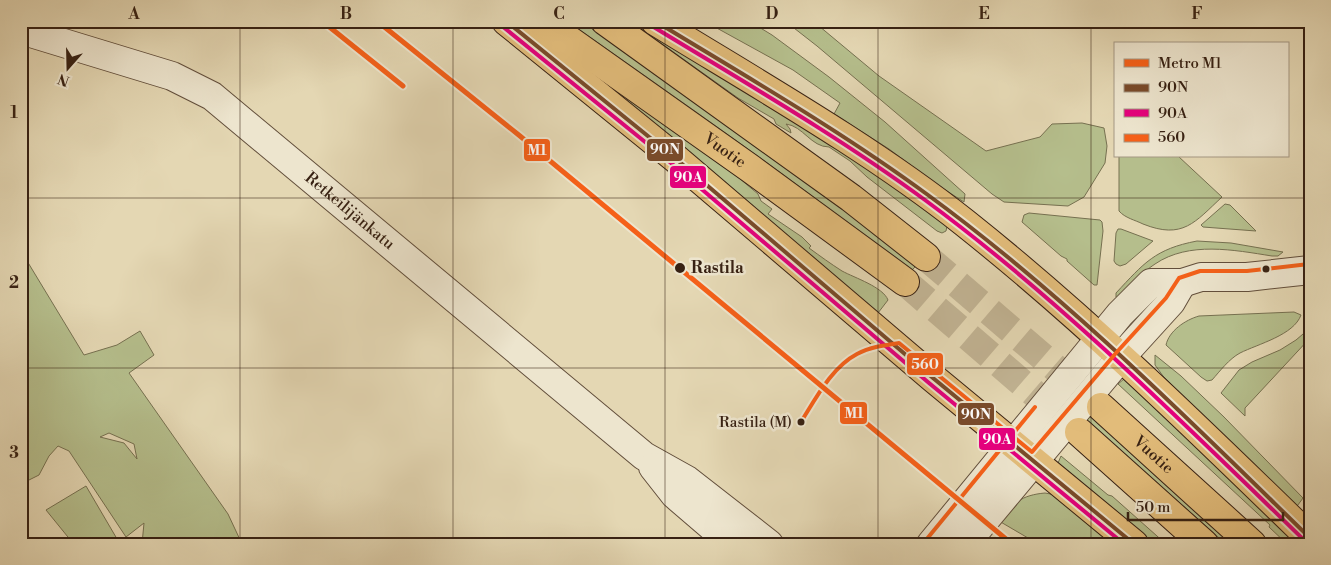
<svg xmlns="http://www.w3.org/2000/svg" width="1331" height="565" font-family="'Libre Bodoni',serif">
<style>
.green{fill:#b5be8c;stroke:#767050;fill-rule:evenodd}
.lines{fill:none;stroke-linecap:round;stroke-linejoin:round}
.primary-tunnel{stroke:#c1b393;stroke-width:28;stroke-dasharray:28 14;stroke-linecap:butt}
.tertiary-casing{stroke:#624e3b;stroke-width:30}
.primary-casing{stroke:#372113;stroke-width:30}
.tertiary{stroke:#ede5ce;stroke-width:28}
.primary{stroke:#e2bc7a;stroke-width:28}
.bus-1-casing{stroke:#ede5ce;stroke-width:8}
.bus-2-casing{stroke:#ede5ce;stroke-width:8}
.bus-3-casing{stroke:#ede5ce;stroke-width:8}
.bus-1{stroke:#7a4b2a;stroke-width:4}
.bus-2{stroke:#e5007d;stroke-width:4}
.bus-3{stroke:#f56019;stroke-width:4}
.metro-1-casing{stroke:#ede5ce;stroke-width:9}
.metro-1{stroke:#f56019;stroke-width:5}
.grid{fill:none;stroke:#372113;stroke-width:1;stroke-opacity:0.55}
.stop-dot{fill:#372113;stroke:#ede5ce;stroke-width:2}
.labels{text-anchor:middle;dominant-baseline:central;stroke-width:5;stroke-linejoin:round;paint-order:stroke}
.bus-label{font-size:15px;fill:#372113;stroke:#ede5ce;text-anchor:end}
.street-label{font-size:16px;fill:#372113;stroke:#ede5ce}
.stop-label{font-size:16px;font-weight:bold;fill:#372113;stroke:#ede5ce;text-anchor:start}
.line-badge{stroke:#ede5ce;stroke-width:2}
.badge-label{font-size:14px;text-anchor:middle;font-weight:bold;fill:#fff}
.neatline{fill:none;stroke:#372113;stroke-width:2}
.grid-label{font-size:16px;text-anchor:middle;font-weight:bold;fill:#372113}
</style>
<rect width="100%" height="100%" fill="#e4d7b3"/>
<filter id="stains"><feTurbulence type="fractalNoise" baseFrequency=".004" numOctaves="4"/><feColorMatrix values="0 0 0 0 .2 0 0 0 0 .09 0 0 0 0 .02 0 0 0 .5 -.17"/></filter>
<radialGradient id="worn" r=".72"><stop offset=".6" stop-color="#630" stop-opacity="0"/><stop offset="1" stop-color="#630" stop-opacity=".3"/></radialGradient>
<!-- green -->
<path class="green" d="M 567,21 L 581,21 L 790,169 L 909,260 L 915,267 L 910,272 C 800,183 683,103 567,21 Z
M 704,21 L 749,21 L 772,35 L 829,77 L 885,122 L 965,194 L 964,202 L 936,184 L 889,149 L 834,114 L 840,103 L 793,70 Z
M 785,21 L 813,21 L 879,76 L 986,151 L 1040,137 L 1052,124 L 1082,123 L 1104,128 L 1107,146 L 1105,163 L 1084,197 L 1068,206 L 1004,202 L 992,194 L 817,46 Z
M 643,27 L 880,171 L 947,226 L 946,231 L 942,233 L 937,231 L 867,177 L 850,161 L 829,147 C 811,147 803,126 786,124 L 790,129 L 791,133 L 776,124 L 774,119 L 738,98 L 641,29 Z
M 601,76 L 739,178 L 758,194 L 761,201 L 772,209 L 768,214 L 802,237 L 811,246 L 809,248 C 820,256 831,264 842,271 C 855,278 883,287 888,300 L 878,313 L 749,204 L 599,80 Z
M 1119,156 L 1178,156 L 1222,197 C 1195,222 1183,240 1143,224 C 1135,220 1125,218 1119,211 Z
M 1225,204 L 1230,205 L 1256,231 L 1203,227 L 1201,225 Z
M 1029,213 L 1100,220 L 1102,222 L 1103,231 L 1097,285 L 1094,285 L 1067,261 L 1067,259 L 1061,256 L 1022,222 L 1024,215 Z
M 1118,229 L 1121,229 L 1153,241 L 1126,264 L 1120,266 L 1116,264 L 1114,261 L 1116,233 Z
M 1197,241 L 1231,243 L 1283,252 L 1278,256 L 1272,256 C 1234,250 1189,241 1155,264 C 1141,273 1130,287 1118,299 L 1116,297 L 1116,293 C 1144,263 1155,249 1197,241 Z
M 21,251 L 84,355 L 117,345 L 140,331 L 154,355 L 129,373 L 228,514 L 242,544 L 142,544 L 144,523 L 126,537 L 69,451 L 58,446 L 49,456 L 39,475 L 21,484 ZM 109,433 L 134,444 L 137,459 L 124,443 L 100,437 Z
M 1294,312 L 1301,315 C 1294,335 1258,344 1240,353 C 1229,359 1220,371 1212,380 L 1207,381 L 1201,377 L 1166,345 C 1169,331 1185,320 1199,316 Z
M 1310,328 L 1310,338 L 1245,408 L 1245,416 L 1221,393 L 1239,370 L 1252,362 L 1280,350 L 1296,340 Z
M 1155,355 L 1181,376 L 1224,417 L 1303,498 L 1295,509 L 1163,376 L 1155,365 Z
M 1124,379 L 1128,381 L 1299,544 L 1287,544 L 1269,527 L 1270,525 L 1118,384 Z
M 1091,415 L 1233,544 L 1226,544 L 1086,420 Z
M 1061,456 L 1108,495 L 1112,496 L 1166,544 L 1152,544 L 1059,466 L 1058,463 Z
M 86,486 L 120,544 L 70,544 L 72,542 L 46,510 Z
M 1045,493 L 1056,495 L 1117,544 L 1043,544 L 1028,538 L 999,521 C 1012,503 1022,495 1045,493 Z"/>
<g class="lines">
<!-- primary-tunnel -->
<path class="primary-tunnel" d="M 926,257 L 1101,407
M 905,282 L 1065,420"/>
<!-- tertiary casing -->
<g class="tertiary-casing">
<g id="tertiary">
<path id="s1" d="M 21,30 L 172,76 L 212,96 L 644,456 L 687,480 L 769,544"/>
<path d="M 653,467 L 675,495 L 732,544"/>
<path d="M 931,544 L 1120,314 L 1151,283 L 1182,283 L 1201,277 L 1247,277 L 1310,270"/>
<path d="M 965,544 L 1121,357 L 1171,302 L 1182,283"/>
</g>
</g>
<!-- primary casing -->
<g class="primary-casing">
<g id="primary">
<path d="M 506,21 L 675,158 L 933,378 L 1134,544"/>
<path id="s2" d="M 542,21 L 751,169 L 905,282"/>
<path d="M 605,21 L 851,198 L 926,257"/>
<path d="M 655,21 C 759,85 869,147 965,223 C 1087,320 1198,429 1310,538"/>
<path id="s3" d="M 1101,407 L 1252,544"/>
<path d="M 1079,432 L 1204,544"/>
</g>
</g>
<!-- tertiary -->
<use href="#tertiary" class="tertiary"/>
<!-- primary -->
<use href="#primary" class="primary"/>
<!-- bus-1 casing -->
<g class="bus-1-casing">
<path id="bus-1" d="M 506,21 L 675,158 L 933,378 L 1134,544
M 655,21 C 747,77 841,131 928,195 C 1066,296 1188,419 1310,538"/>
</g>
<!-- bus-2 casing -->
<g class="bus-2-casing">
<path id="bus-2" d="M 502,26 L 671,163 L 929,383 L 1124,544
M 652,26 C 744,82 838,136 925,200 C 1062,301 1184,424 1306,542"/>
</g>
<!-- bus-3 casing -->
<g class="bus-3-casing">
<path id="bus-3" d="M 801,422 C 816,398 832,367 857,354 C 870,347 885,345 899,343 L 1032,452 L 1116,353 L 1166,298 L 1179,278 L 1200,271 L 1247,271 L 1309,264
M 926,540 L 1035,407"/>
</g>
<!-- bus-1 -->
<use href="#bus-1" class="bus-1"/>
<!-- bus-2 -->
<use href="#bus-2" class="bus-2"/>
<!-- bus-3 -->
<use href="#bus-3" class="bus-3"/>
<!-- metro-1 casing -->
<g class="metro-1-casing">
<path id="metro-1" d="M 322,21 L 403,86
M 377,21 L 520,136 L 1012,544"/>
</g>
<!-- metro-1 -->
<use href="#metro-1" class="metro-1"/>
</g>
<!-- grid -->
<path class="grid" d="M 240,21 L 240,544M 453,21 L 453,544M 665,21 L 665,544M 878,21 L 878,544M 1091,21 L 1091,544M 21,198 L 1310,198M 21,368 L 1310,368"/>
<!-- markers -->
<g class="stop-dot">
<circle cx="680" cy="268" r="6"/>
<circle cx="1266" cy="269" r="4.5"/>
<circle cx="801" cy="422" r="4.5"/>
</g>
<g class="labels">
<!-- bus labels -->
<g class="bus-label">
<text x="792" y="422">Rastila (M)</text>
</g>
<!-- street labels -->
<g class="street-label">
<text stroke="none"><textPath href="#s2" startOffset="224">Vuotie</textPath></text>
<text stroke="none"><textPath href="#s1" startOffset="382">Retkeilijänkatu</textPath></text>
<text stroke="none"><textPath href="#s3" startOffset="71">Vuotie</textPath></text>
</g>
<!-- stop labels -->
<g class="stop-label">
<text x="691" y="268">Rastila</text>
</g>
</g>
<g class="line-badge">
<rect x="646" y="138" width="38" height="24" rx="5" fill="#7a4b2a"/>
<rect x="523" y="138" width="28" height="24" rx="5" fill="#f56019"/>
<rect x="669" y="165" width="38" height="24" rx="5" fill="#e5007d"/>
<rect x="906" y="352" width="38" height="24" rx="5" fill="#f56019"/>
<rect x="839" y="401" width="29" height="24" rx="5" fill="#f56019"/>
<rect x="957" y="402" width="38" height="24" rx="5" fill="#7a4b2a"/>
<rect x="978" y="427" width="38" height="24" rx="5" fill="#e5007d"/>
</g>
<g class="badge-label">
<text x="665" y="154">90N</text>
<text x="537" y="155">M1</text>
<text x="688" y="182">90A</text>
<text x="925" y="369">560</text>
<text x="854" y="418">M1</text>
<text x="976" y="419">90N</text>
<text x="997" y="444">90A</text>
</g>
<!-- margin -->
<rect width="1331" height="565" fill="none" stroke="#e4d7b3" stroke-width="55"/>
<!-- legend -->
<rect x="1114" y="42" width="175" height="115" fill="#ede5ce" stroke="#a49783"/>
<rect x="1124" y="59" width="25" height="8" fill="#f56019" stroke="#a49783"/>
<text x="1158" y="68" font-size="15" fill="#372113">Metro M1</text>
<rect x="1124" y="84" width="25" height="8" fill="#7a4b2a" stroke="#a49783"/>
<text x="1158" y="92" font-size="15" fill="#372113">90N</text>
<rect x="1124" y="109" width="25" height="8" fill="#e5007d" stroke="#a49783"/>
<text x="1158" y="118" font-size="15" fill="#372113">90A</text>
<rect x="1124" y="134" width="25" height="8" fill="#f56019" stroke="#a49783"/>
<text x="1158" y="142" font-size="15" fill="#372113">560</text>
<!-- north arrow -->
<g transform="translate(68 68) rotate(200)" stroke="#ede5ce" stroke-width="4" paint-order="stroke">
<path d="M0-4L9 19L0 12L-9 19Z" fill="#372113"/>
<text y="-8" font-size="14" font-weight="bold" text-anchor="middle" fill="#372113">N</text>
</g>
<!-- scale -->
<path d="M1128 512v8h155v-8" fill="none" stroke="#372113" stroke-width="2.5"/>
<text x="1136" y="512" font-size="15" fill="#372113" stroke="#ede5ce" stroke-width="4" paint-order="stroke">50 m</text>
<rect x="28" y="28" width="1276" height="510" class="neatline"/>
<g class="grid-label">
<text x="134" y="19">A</text>
<text x="346" y="19">B</text>
<text x="559" y="19">C</text>
<text x="772" y="19">D</text>
<text x="984" y="19">E</text>
<text x="1197" y="19">F</text>
<text x="14" y="118">1</text>
<text x="14" y="288">2</text>
<text x="14" y="458">3</text>
</g>
<rect width="100%" height="100%" filter="url(#stains)"/>
<rect width="100%" height="100%" fill="url(#worn)"/>
</svg>
